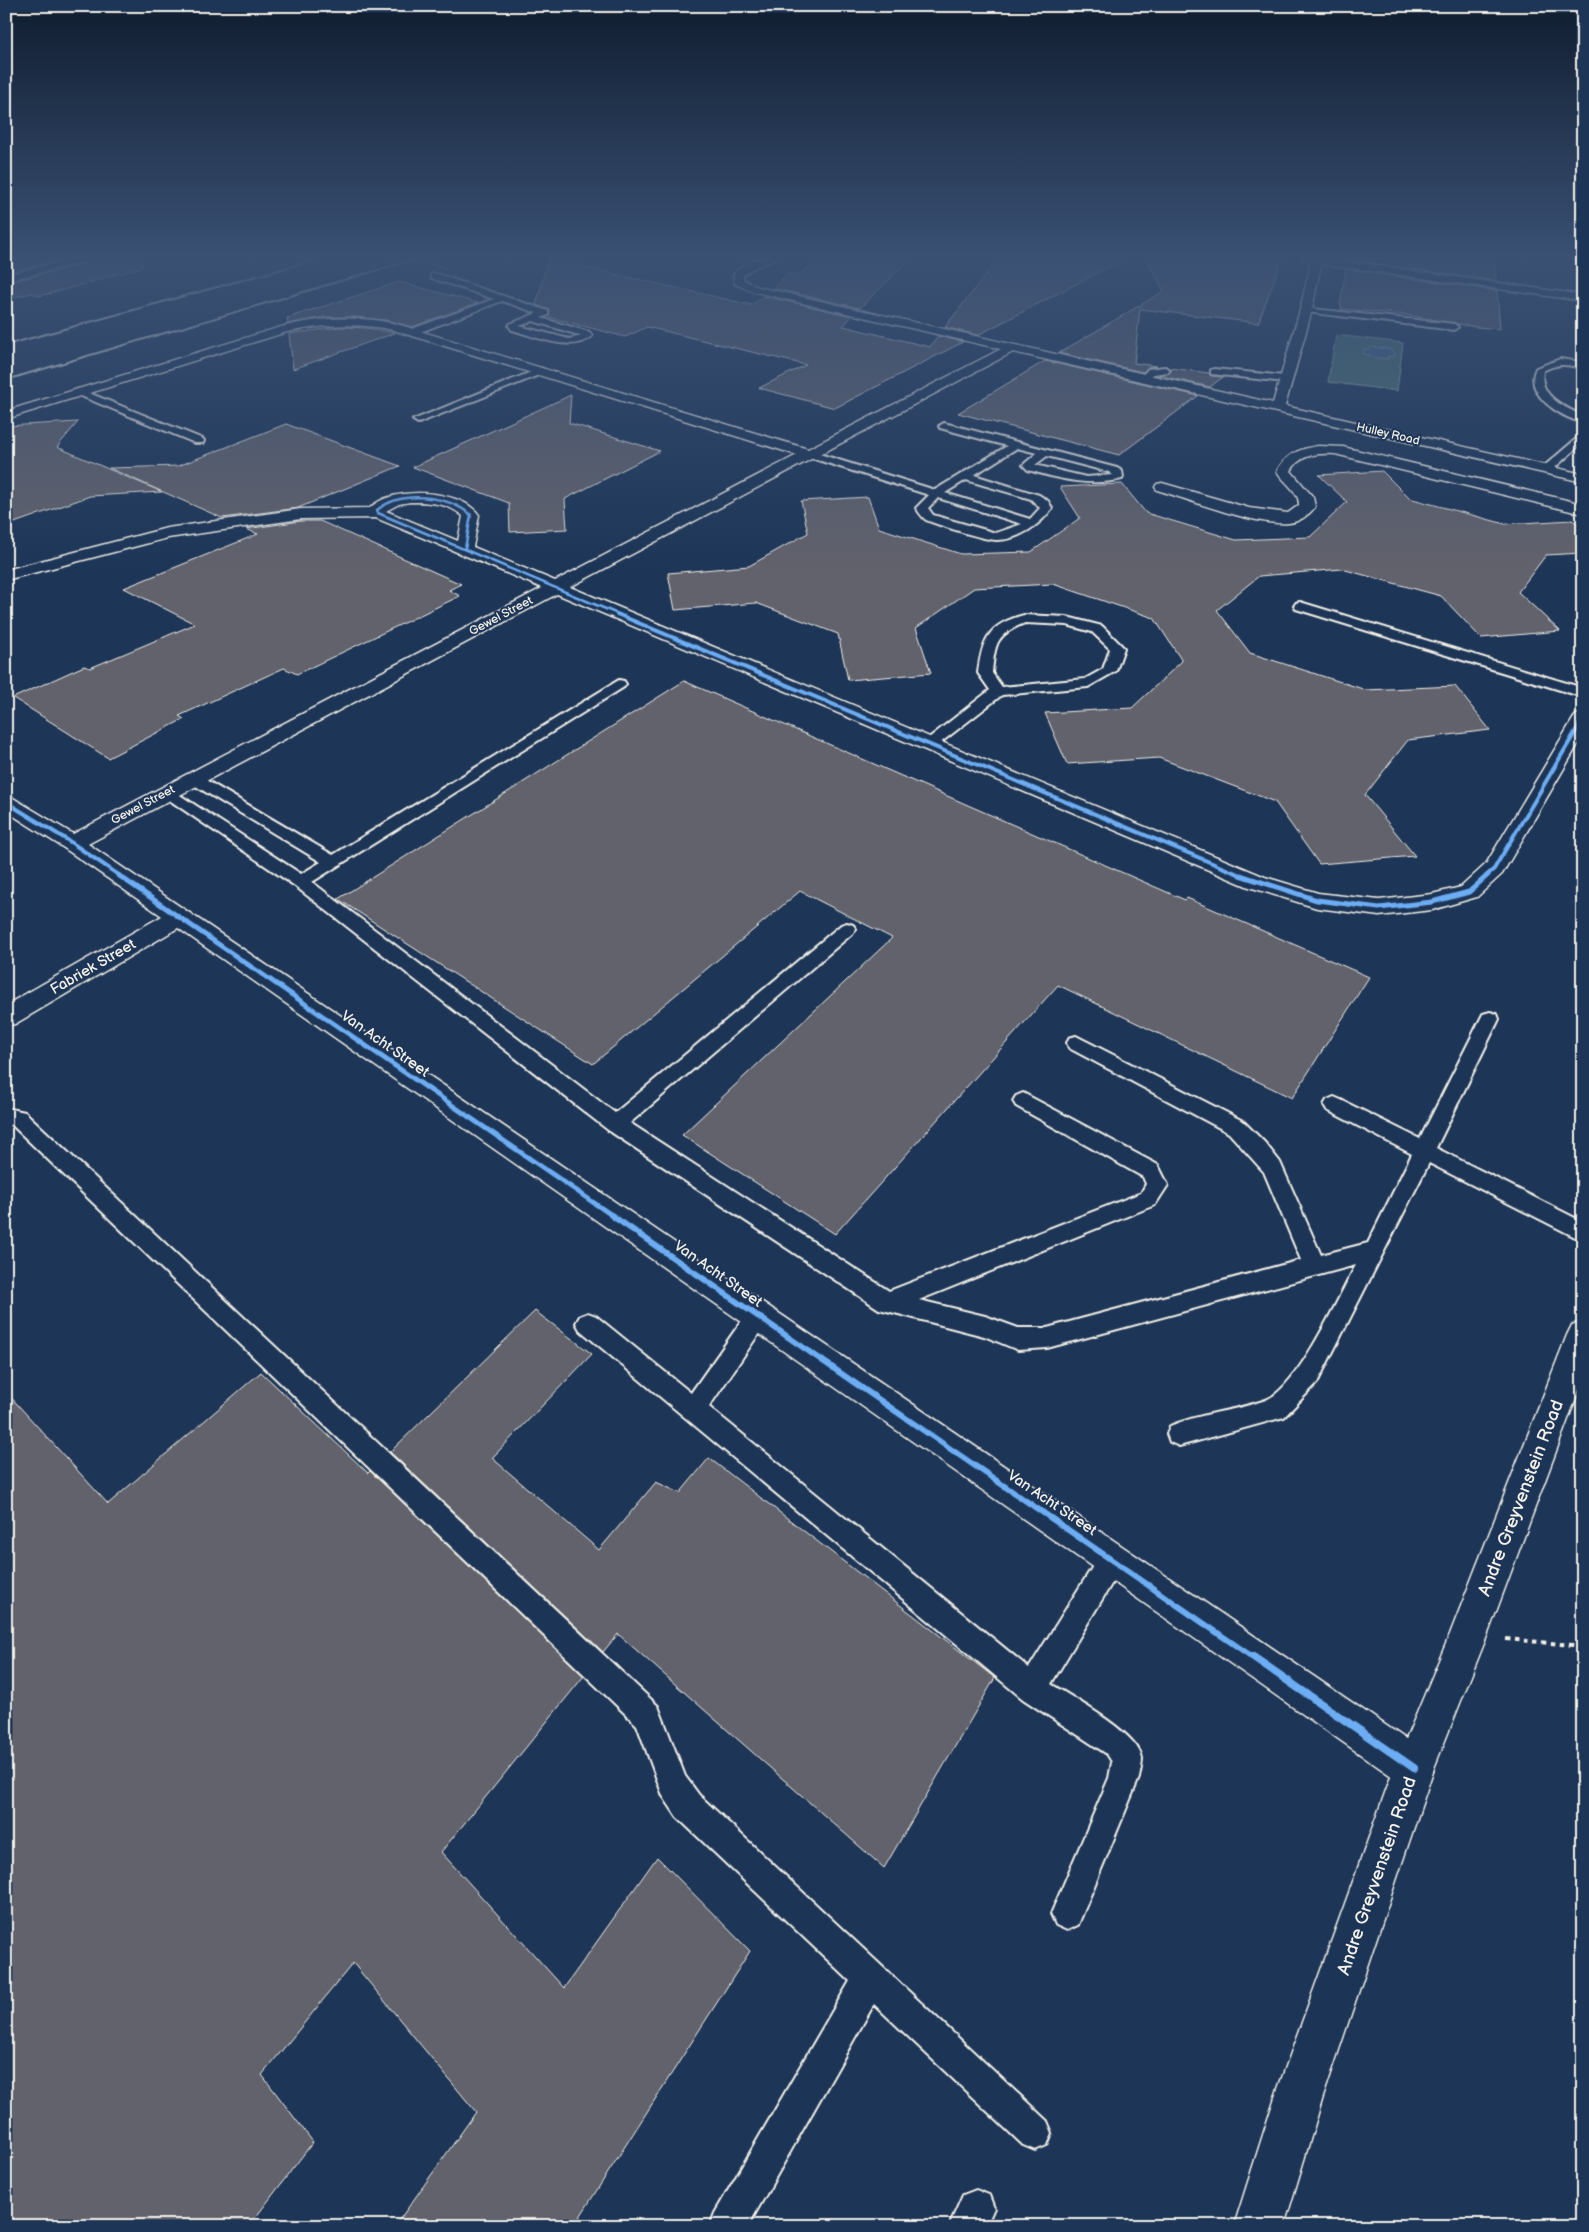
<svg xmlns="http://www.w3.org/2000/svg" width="1589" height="2232" font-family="'Balsamiq Sans',sans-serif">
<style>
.green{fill:#4e7273;stroke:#a1b2ae}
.water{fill:#42688a;stroke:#899fb0}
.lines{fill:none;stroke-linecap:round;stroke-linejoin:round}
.stream{fill:#899fb0;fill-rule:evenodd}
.building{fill:#62626c;stroke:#f4f1e8}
.lane-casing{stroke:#f4f1e8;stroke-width:4}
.street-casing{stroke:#f4f1e8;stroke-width:3}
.secondary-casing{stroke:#f4f1e8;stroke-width:3}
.path{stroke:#f4f1e8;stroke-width:4;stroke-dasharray:4.5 4.5;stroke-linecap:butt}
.lane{fill:#1d3557;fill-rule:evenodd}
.street{fill:#1d3557;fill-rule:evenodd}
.secondary{fill:#1d3557;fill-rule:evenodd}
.rail{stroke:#f4f1e8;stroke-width:2}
.cycleway-far4-casing{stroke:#1d3557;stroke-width:4.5}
.cycleway-far3-casing{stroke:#1d3557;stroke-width:6}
.cycleway-far2-casing{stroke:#1d3557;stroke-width:8}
.cycleway-far1-casing{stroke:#1d3557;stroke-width:9}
.cycleway-casing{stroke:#1d3557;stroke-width:11}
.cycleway-far4{stroke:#6dadf4;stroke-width:2.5}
.cycleway-far3{stroke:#6dadf4;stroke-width:4}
.cycleway-far2{stroke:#6dadf4;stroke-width:5}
.cycleway-far1{stroke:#6dadf4;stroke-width:6}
.cycleway{stroke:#6dadf4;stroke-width:8}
.labels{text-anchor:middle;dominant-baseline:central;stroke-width:4;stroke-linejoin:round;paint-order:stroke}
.far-street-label{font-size:12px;fill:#f4f1e8;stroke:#1d3557}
.street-label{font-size:15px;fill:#f4f1e8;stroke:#1d3557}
.near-street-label{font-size:18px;fill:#f4f1e8;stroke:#1d3557}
</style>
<rect width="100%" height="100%" fill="#1d3557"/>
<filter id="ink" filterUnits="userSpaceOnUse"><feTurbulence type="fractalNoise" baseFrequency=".02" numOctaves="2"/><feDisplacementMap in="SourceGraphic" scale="10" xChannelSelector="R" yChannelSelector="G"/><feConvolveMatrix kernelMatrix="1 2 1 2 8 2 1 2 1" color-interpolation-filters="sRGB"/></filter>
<g filter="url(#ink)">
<!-- green -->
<path class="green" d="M 1336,335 L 1403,343 L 1397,391 L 1328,382 Z"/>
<!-- water -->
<path class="water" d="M 1371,347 L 1388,349 L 1394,352 L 1393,357 L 1388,356 L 1388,359 L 1370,357 L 1370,355 L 1363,354 L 1364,349 L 1370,349 Z"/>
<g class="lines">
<!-- stream -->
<path class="stream" d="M 413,259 L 419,259 L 449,268 L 445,269 Z"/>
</g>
<!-- building -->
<path class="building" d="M 6,259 L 64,259 L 6,273 Z
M 90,259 L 140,259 L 142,267 L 60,291 L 39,296 L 32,293 L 6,299 L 6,283 L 87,263 Z
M 548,259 L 752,305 L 763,296 L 852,316 L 843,326 L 930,347 L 938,336 L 963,342 L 835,408 L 759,388 L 806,365 L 647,327 L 625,337 L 549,317 L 550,310 L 536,305 Z
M 842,259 L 910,259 L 860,308 L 772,288 L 789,273 L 799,275 L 810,266 L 826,267 Z
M 998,259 L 1124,259 L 978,335 L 945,327 Z
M 1147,259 L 1282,259 L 1258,323 L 1140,309 L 1134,363 L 1156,366 L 1148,367 L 1143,372 L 1059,353 L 1164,291 Z
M 1348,259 L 1494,259 L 1496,281 L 1348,260 Z
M 1346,269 L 1497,291 L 1500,329 L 1476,327 L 1407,315 L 1341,309 L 1342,306 L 1340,305 Z
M 399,282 L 478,303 L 412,327 L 386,320 L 356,317 L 325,317 L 288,324 L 287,318 Z
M 340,327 L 366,328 L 395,333 L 293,369 L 289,334 Z
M 1045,361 L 1198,396 L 1119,455 L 958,413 Z
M 1170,368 L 1209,373 L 1211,376 L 1223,377 L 1210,387 L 1158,375 L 1169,373 L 1172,370 Z
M 571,395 L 569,423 L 660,451 L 565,499 L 567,529 L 510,532 L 509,503 L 413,467 Z
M 78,422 L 57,447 L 162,492 L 90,496 L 6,526 L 6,426 Z
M 286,424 L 400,466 L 298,508 L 222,518 L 109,468 L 178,466 Z
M 1382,471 L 1409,498 L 1505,524 L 1572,520 L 1583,527 L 1583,553 L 1546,555 L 1518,592 L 1560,631 L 1481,638 L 1441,596 L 1342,569 L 1259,576 L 1217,610 L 1250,653 L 1366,690 L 1455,686 L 1490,730 L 1408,740 L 1365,795 L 1415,856 L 1319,864 L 1275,802 L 1159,758 L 1067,764 L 1045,713 L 1132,708 L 1182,661 L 1154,618 L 1053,584 L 974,588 L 916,628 L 931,673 L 848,680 L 838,634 L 756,603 L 675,610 L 668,573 L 749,566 L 808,533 L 801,501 L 868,497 L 879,528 L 961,554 L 1031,552 L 1080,518 L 1060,487 L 1122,484 L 1146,513 L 1236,540 L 1310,537 L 1347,502 L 1319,475 Z
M 301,521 L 320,521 L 461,584 L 449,590 L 460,596 L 297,674 L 284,668 L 179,716 L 184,719 L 108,758 L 13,698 L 84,666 L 90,668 L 195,624 L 124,588 L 258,534 L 246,529 Z
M 684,681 L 1185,900 L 1187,898 L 1369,977 L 1292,1098 L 1058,985 L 835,1234 L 682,1135 L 892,938 L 800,891 L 593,1064 L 338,899 Z
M 535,1311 L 592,1354 L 492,1458 L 599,1550 L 656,1482 L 680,1493 L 709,1458 L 995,1678 L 884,1868 L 618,1634 L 603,1652 L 390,1452 Z
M 261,1372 L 368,1473 L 370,1471 L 584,1676 L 441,1852 L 564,1988 L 657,1857 L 750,1951 L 574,2226 L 395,2226 L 476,2112 L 353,1963 L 262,2075 L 313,2142 L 249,2226 L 6,2226 L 6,1392 L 108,1504 Z"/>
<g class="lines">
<!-- lane casing -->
<g class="lane-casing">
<path id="lane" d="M 431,274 L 437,274 L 548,311 L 548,315 L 541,318 L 589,332 L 592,336 C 572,354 535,336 512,330 L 509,326 L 510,324 L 537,313 L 502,301 L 415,334 L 409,334 L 409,330 L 494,299 L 431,278 ZM 533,321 L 582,336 L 569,339 L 519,326 Z
M 1303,308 L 1454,324 L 1458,327 L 1454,330 L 1306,312 L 1303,312 Z
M 1560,359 L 1581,362 L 1583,363 L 1583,369 C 1568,364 1558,363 1543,371 C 1538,396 1564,407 1583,416 L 1583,423 C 1561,417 1523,395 1536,368 Z
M 1165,367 L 1170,370 L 1168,372 L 1154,374 L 1145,381 L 1140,378 L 1148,369 Z
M 541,368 L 546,371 L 544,373 L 421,422 L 418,423 L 413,420 Z
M 1214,369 L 1285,376 L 1290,379 L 1285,382 L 1211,374 L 1211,370 Z
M 79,389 L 203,439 L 204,441 L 203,443 L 195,443 L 76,394 L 74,392 Z
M 944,423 L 1117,468 L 1122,471 L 1123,477 L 1122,479 C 1089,487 1060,479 1028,470 L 1023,465 L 1037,453 L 1017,448 L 974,475 L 1039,495 L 1048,501 L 1052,508 C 1041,525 1018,540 997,540 C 988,541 935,524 926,520 C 922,517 919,512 916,508 L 929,495 L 805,456 L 804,454 L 809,451 L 813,452 L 935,490 L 1007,446 L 940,428 L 939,426 ZM 1047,456 L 1109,472 L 1113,475 L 1086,477 L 1035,465 ZM 966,480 L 1031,499 L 1040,508 L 1030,519 L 945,493 ZM 938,498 L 1022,524 L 996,533 L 933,515 L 928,508 Z
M 1583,433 L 1583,442 L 1550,472 L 1542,472 L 1542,468 Z
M 1300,602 L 1583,688 L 1583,697 L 1296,609 L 1294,606 L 1296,603 Z
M 1024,615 L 1067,617 L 1102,626 L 1124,648 L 1116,671 L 1088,687 L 1002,695 L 935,747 L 925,747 L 923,744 L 925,741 L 990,690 L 978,673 C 982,639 989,624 1024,615 ZM 1025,623 L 1067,625 L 1092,632 L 1110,649 L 1103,669 L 1085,679 L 1002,687 L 992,673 C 995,643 996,634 1025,623 Z
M 619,680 L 624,681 L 626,684 L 624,687 L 312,882 L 615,1113 L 841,925 L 847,923 L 853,925 L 856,929 L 853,933 L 630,1123 L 889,1291 L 1141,1193 L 1146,1184 L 1143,1177 L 1016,1106 L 1013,1101 L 1016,1096 L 1023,1093 L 1158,1165 L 1168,1185 L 1155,1205 L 919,1300 L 985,1316 L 1018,1328 L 1047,1328 L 1301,1260 L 1264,1172 L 1229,1133 L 1069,1048 L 1067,1043 L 1069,1038 L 1076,1036 L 1243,1121 L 1265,1143 L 1280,1162 L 1321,1255 L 1368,1243 L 1412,1154 L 1327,1110 L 1324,1105 L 1327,1100 L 1334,1097 L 1341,1100 L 1420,1139 L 1483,1014 L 1490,1012 L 1497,1014 L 1499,1019 L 1436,1148 L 1583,1222 L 1583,1241 L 1429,1163 L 1317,1383 L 1284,1417 L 1179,1446 L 1170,1442 L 1167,1434 L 1170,1426 C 1201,1413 1235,1411 1266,1400 C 1298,1388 1339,1296 1356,1265 L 1047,1348 L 1018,1350 L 984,1336 L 879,1309 L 608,1130 L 295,886 L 159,793 L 162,790 L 172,790 L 301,874 L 321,862 L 189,782 L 186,779 L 189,776 L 199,776 L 333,855 Z
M 6,1108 L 25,1112 L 658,1706 L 685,1776 L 699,1795 L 1047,2121 L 1052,2133 L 1047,2145 L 1035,2150 L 1023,2145 L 874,2004 L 748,2226 L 710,2226 L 715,2213 L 850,1981 L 677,1817 L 663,1796 L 637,1725 L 12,1125 L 6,1124 Z
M 758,1306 L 766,1309 L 769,1316 L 766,1323 L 709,1407 L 1029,1668 L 1103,1550 L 1112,1546 L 1121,1550 L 1125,1559 L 1121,1568 L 1051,1684 C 1072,1698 1140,1734 1142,1759 C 1142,1765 1140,1772 1139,1778 L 1078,1925 L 1067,1930 L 1056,1925 L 1051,1914 L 1109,1778 L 1112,1762 L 1107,1754 L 1023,1699 L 580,1330 L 576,1323 L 580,1316 L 588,1313 L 596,1316 L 691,1393 L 750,1309 Z
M 976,2190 L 989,2195 L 994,2208 L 986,2226 L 949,2226 L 963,2195 Z"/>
</g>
<!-- street casing -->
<g class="street-casing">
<path id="street" d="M 71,259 L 88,259 L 87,261 L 6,281 L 6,275 Z
M 758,259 L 775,259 L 752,269 L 743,275 L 744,280 L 758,287 L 1273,403 L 1300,310 L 1311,263 L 1303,259 L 1329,259 L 1583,295 L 1583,301 L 1321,264 L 1312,310 L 1285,406 L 1583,474 L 1583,482 L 1013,352 L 570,587 L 1265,877 L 1318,893 L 1379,900 L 1432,894 L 1461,887 L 1486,864 L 1573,719 L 1576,715 L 1583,713 L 1583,736 L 1502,874 L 1477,897 L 1432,910 L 1379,916 L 1317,908 L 1249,887 L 557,594 L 88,844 L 1428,1754 L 1434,1768 L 1428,1782 L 1414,1788 L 1400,1782 L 178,928 L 15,1024 L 6,1026 L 6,1005 L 162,916 L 64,848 L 6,811 L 6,796 L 13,798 L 73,834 L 542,588 L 376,518 L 301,519 L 168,538 L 6,580 L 6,570 L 167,528 L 301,509 L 370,508 C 392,485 461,489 479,515 L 473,547 L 555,581 L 797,455 L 393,330 C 357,322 323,325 287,332 L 6,419 L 6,411 L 281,327 C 320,317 361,315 400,325 L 808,449 L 1001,349 L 755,292 L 735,284 L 733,275 C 739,266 748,262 758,259 ZM 410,502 C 429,502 448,503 463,516 L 458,541 L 386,511 L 399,504 Z
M 1318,446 L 1343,447 L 1583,504 L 1583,514 L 1335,454 C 1318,453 1300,454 1291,471 L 1313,497 L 1315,507 C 1309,515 1299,522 1289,523 C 1255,526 1191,500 1157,490 L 1155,487 L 1157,484 L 1162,483 L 1249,508 L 1288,513 L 1299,505 C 1300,492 1283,482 1277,471 C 1286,454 1299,449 1318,446 Z"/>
</g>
<!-- secondary casing -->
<g class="secondary-casing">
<path id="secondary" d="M 1583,1321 L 1583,1379 L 1487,1636 L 1434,1768 L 1323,2097 L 1284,2226 L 1234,2226 L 1275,2097 L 1394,1768 L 1450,1634 L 1567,1335 L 1572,1325 Z"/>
</g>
<!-- path -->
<path class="path" d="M 1506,1639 L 1583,1646"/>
<!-- lane -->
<use href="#lane" class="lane"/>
<!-- street -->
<use href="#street" class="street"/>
<!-- secondary -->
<use href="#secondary" class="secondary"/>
<!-- rail -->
<path class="rail" d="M 6,345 L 319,259
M 6,380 L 415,259"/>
<!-- cycleway-far4 casing -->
<g class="cycleway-far4-casing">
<path id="cycleway-far4" d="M 465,549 L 471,515 C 447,495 402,490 377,510 L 378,513 L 620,615"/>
</g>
<!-- cycleway-far3 casing -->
<g class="cycleway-far3-casing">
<path id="cycleway-far3" d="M 617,614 L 1243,876
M 6,802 L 72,843 L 120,876
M 1486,876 L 1494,869 L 1583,719"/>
</g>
<!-- cycleway-far2 casing -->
<g class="cycleway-far2-casing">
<path id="cycleway-far2" d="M 118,875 L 613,1216
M 1240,875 L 1317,900 L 1379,908 L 1432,902 L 1469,892 L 1488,875"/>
</g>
<!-- cycleway-far1 casing -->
<g class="cycleway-far1-casing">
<path id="cycleway-far1" d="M 611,1215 L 1254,1658"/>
</g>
<!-- cycleway casing -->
<g class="cycleway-casing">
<path id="cycleway" d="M 1252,1656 L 1414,1768"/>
</g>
<!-- cycleway-far4 -->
<use href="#cycleway-far4" class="cycleway-far4"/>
<!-- cycleway-far3 -->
<use href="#cycleway-far3" class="cycleway-far3"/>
<!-- cycleway-far2 -->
<use href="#cycleway-far2" class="cycleway-far2"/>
<!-- cycleway-far1 -->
<use href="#cycleway-far1" class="cycleway-far1"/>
<!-- cycleway -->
<use href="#cycleway" class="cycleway"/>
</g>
</g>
<!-- sky -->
<linearGradient id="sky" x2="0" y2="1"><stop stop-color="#101d30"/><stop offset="0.45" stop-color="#3a5174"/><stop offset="1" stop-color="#3a5174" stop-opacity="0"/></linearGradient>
<rect width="1589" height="571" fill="url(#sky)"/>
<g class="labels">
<!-- far-street labels -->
<g class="far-street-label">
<text transform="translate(1388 434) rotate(13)">Hulley Road</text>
<text transform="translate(501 616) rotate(-28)">Gewel Street</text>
<text transform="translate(143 805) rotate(-28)">Gewel Street</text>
</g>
<!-- street labels -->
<g class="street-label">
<text transform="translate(93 967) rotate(-30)">Fabriek Street</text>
<text transform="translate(385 1044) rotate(35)">Van Acht Street</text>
<text transform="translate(718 1274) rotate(35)">Van Acht Street</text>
<text transform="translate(1052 1503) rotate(34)">Van Acht Street</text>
</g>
<!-- near-street labels -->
<g class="near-street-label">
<text transform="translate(1521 1498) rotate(-69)">Andre Greyvenstein Road</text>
<text transform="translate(1377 1876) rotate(-71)">Andre Greyvenstein Road</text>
</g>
</g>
<!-- margin -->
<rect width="1589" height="2232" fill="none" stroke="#1d3557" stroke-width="25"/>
<rect x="12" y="12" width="1564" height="2207" fill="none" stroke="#f4f1e8" stroke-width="2" filter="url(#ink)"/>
</svg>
